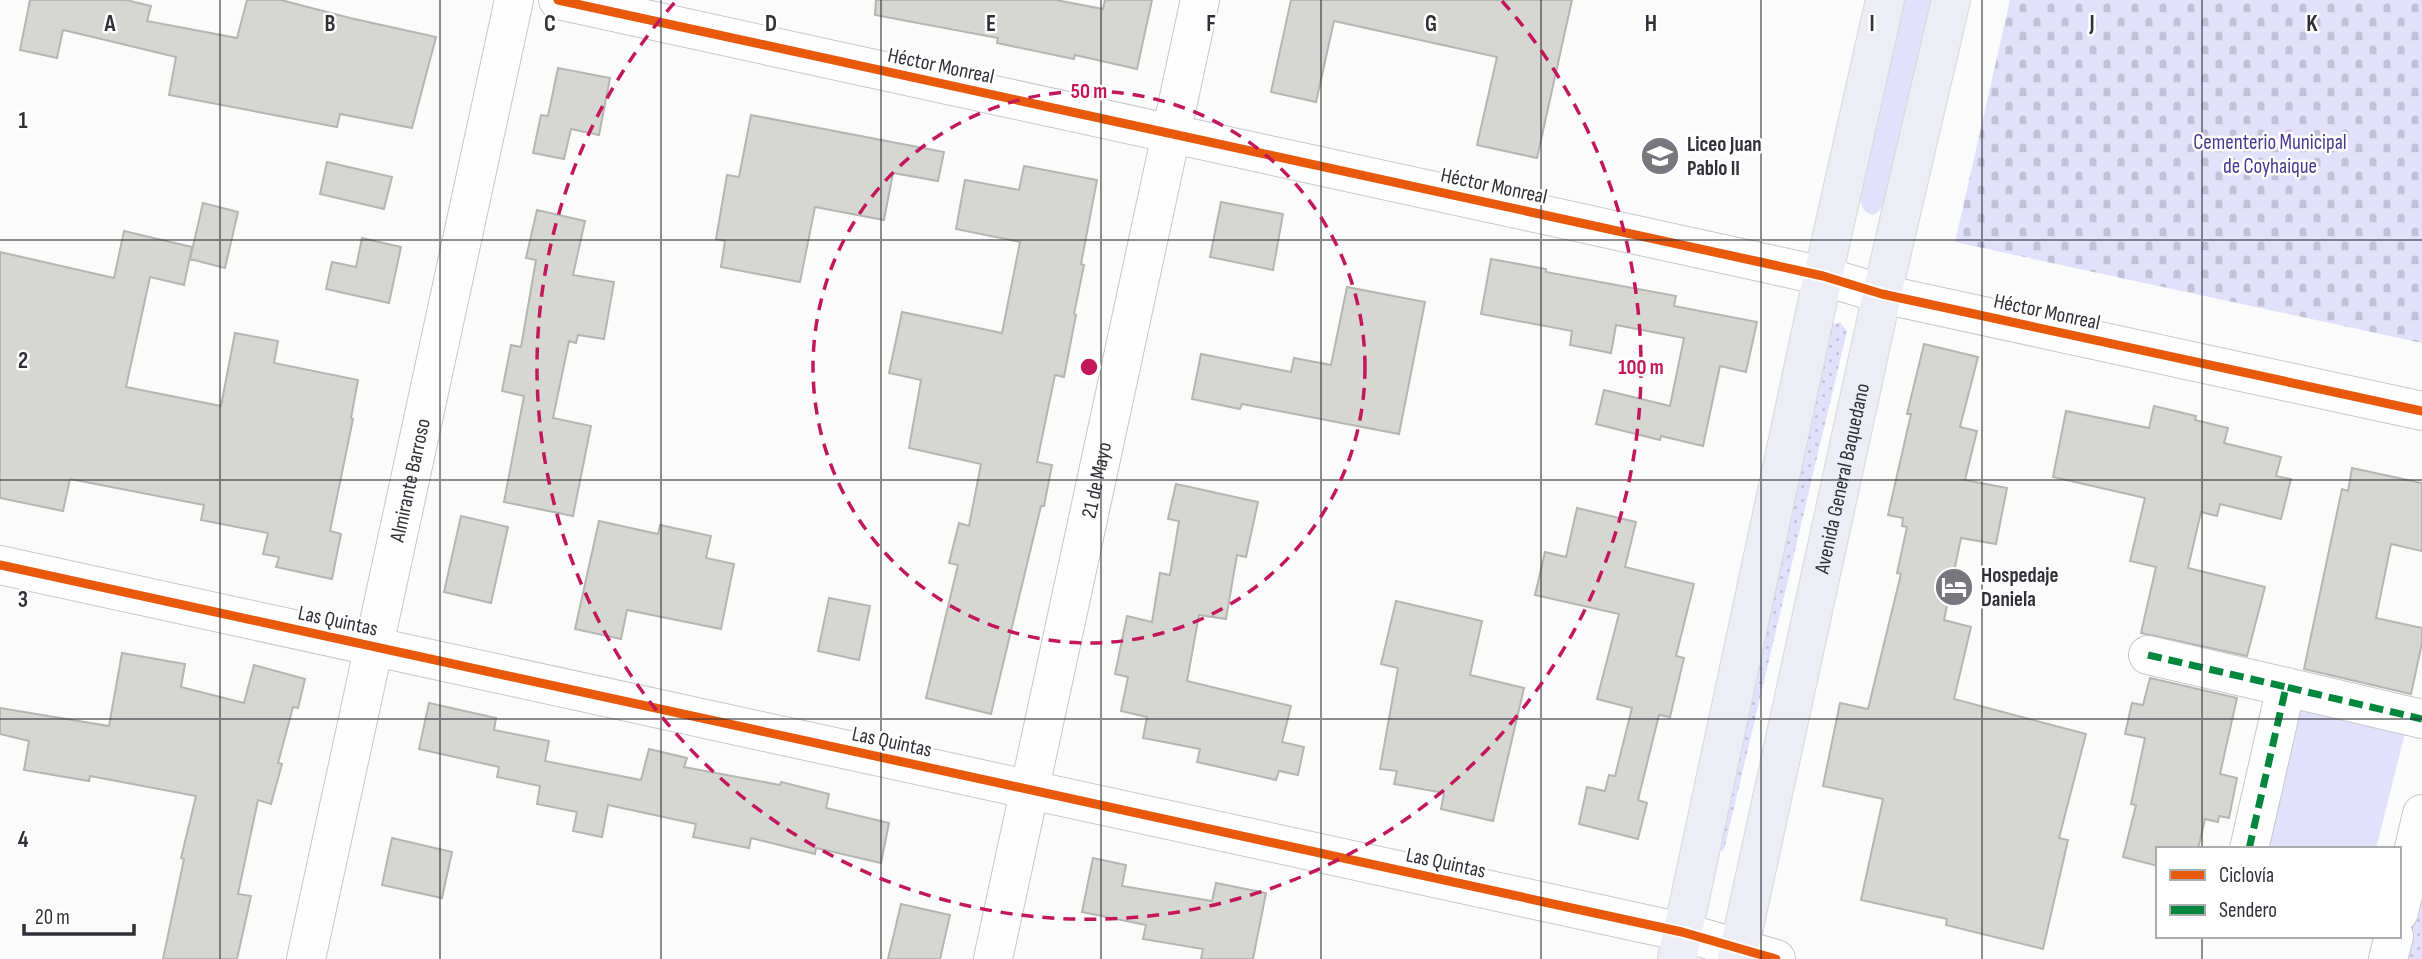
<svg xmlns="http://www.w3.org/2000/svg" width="2422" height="959" font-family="'Sofia Sans Condensed',sans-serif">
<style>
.grass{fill:url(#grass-dots)}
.cemetery{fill:url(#cemetery-stones)}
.green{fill:#e2e1fb}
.building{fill:#d6d7d2;stroke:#b5b6b2;stroke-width:2}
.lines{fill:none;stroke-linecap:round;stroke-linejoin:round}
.minor-casing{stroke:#c8c7cc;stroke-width:40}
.major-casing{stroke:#d8d8da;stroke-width:40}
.minor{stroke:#fefefe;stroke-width:38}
.major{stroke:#ededf5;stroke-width:38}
.quiet{stroke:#00873e;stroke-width:7;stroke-dasharray:14 7;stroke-linecap:butt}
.cycleway-casing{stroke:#fff;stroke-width:13}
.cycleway{stroke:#e8590c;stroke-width:9}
.grid{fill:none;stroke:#303039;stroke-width:2;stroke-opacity:0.55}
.ring{fill:none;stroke:#c2185b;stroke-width:3.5;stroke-dasharray:12 9}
.labels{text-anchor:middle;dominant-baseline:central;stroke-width:5;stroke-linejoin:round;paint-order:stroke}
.street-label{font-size:21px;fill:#303039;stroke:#fff}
.park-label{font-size:21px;fill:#4a3790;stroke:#fff}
.poi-label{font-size:21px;font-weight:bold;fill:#303039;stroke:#fff;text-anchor:start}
.grid-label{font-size:23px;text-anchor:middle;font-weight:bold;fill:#303039;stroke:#fff;stroke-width:5;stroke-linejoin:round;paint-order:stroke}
.centre{fill:#c2185b;stroke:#fff;stroke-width:3.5}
.ring-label{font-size:21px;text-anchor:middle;font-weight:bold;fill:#c2185b;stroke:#fff;stroke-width:5;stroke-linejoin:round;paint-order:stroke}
</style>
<defs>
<pattern id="grass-dots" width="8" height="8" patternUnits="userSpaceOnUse" patternTransform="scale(1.75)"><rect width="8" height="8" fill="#e2e1fb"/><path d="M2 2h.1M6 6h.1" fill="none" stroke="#c2c1d8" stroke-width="1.8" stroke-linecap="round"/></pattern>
<pattern id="cemetery-stones" width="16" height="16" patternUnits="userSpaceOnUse" patternTransform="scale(1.75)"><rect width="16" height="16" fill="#e2e1fb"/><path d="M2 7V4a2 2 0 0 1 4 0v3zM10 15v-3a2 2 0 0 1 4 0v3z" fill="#c2c1d8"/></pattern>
</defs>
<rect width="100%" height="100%" fill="#fbfbfb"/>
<!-- grass -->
<path class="grass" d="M 1840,322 L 1847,331 L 1724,850 L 1719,852 L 1830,325 Z
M 2422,887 L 2422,959 L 2404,959 Z"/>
<!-- cemetery -->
<path class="cemetery" d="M 2010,0 L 2422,0 L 2422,343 L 1955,242 Z"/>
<!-- green -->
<path class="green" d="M 1901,0 L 1932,0 L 1886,198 L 1881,209 L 1874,215 C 1863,213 1861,206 1859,195 Z
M 2303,710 L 2405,733 L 2376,849 L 2260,849 L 2296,711 Z"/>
<!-- building -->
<path class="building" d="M 30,0 L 126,0 L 151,6 L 147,21 L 237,38 L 247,0 L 281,0 L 350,18 L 436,37 L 412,128 L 340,114 L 337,127 L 169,95 L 176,57 L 93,37 L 63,30 L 57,58 L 20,50 Z
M 876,0 L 1056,0 L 1103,9 L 1105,0 L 1152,0 L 1137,69 L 1075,55 L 1074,59 L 997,43 L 998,38 L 875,15 Z
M 1291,0 L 1572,0 L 1537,158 L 1477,145 L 1497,57 L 1334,21 L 1316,102 L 1271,92 Z
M 558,68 L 610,78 L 599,135 L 571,129 L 564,159 L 533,153 L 541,115 L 548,116 Z
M 751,115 L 944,152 L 938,181 L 893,173 L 884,220 L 815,207 L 800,282 L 721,267 L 725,241 L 716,239 L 727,175 L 739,177 Z
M 327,162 L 392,177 L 384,209 L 320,194 Z
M 1024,166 L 1097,180 L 1081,264 L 1084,265 L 1074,314 L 1076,315 L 1064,377 L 1055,375 L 1037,462 L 1052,465 L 1044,506 L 1041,506 L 991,714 L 926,698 L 958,565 L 949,563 L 959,523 L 969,526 L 981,464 L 909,448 L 921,380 L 889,373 L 902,312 L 1002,333 L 1020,242 L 956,229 L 965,180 L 1019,190 Z
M 1221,202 L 1283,214 L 1273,270 L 1210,257 Z
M 203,203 L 238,212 L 225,268 L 190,259 Z
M 537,210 L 585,221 L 573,275 L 614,282 L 604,339 L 578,335 L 576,343 L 569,341 L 553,418 L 591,426 L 573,516 L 504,502 L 524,396 L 502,391 L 511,345 L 521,347 L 536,260 L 526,258 Z
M 124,231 L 192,247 L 184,285 L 150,277 L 126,387 L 221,406 L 235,333 L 278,341 L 274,363 L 358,380 L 351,418 L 353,419 L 330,531 L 341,534 L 332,579 L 276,567 L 279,557 L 263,554 L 268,533 L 201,520 L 204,505 L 70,479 L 63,511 L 0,498 L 0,252 L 114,278 Z
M 362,238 L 401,247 L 389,303 L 326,289 L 332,262 L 356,267 Z
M 1491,259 L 1546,269 L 1546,272 L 1676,296 L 1674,306 L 1757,322 L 1746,372 L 1720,366 L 1703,446 L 1661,436 L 1660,440 L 1596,424 L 1604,390 L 1670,406 L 1684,338 L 1616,325 L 1611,353 L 1570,345 L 1572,331 L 1481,314 Z
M 1347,287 L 1425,302 L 1399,434 L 1242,404 L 1240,409 L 1192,399 L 1201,354 L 1291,372 L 1294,358 L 1331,365 Z
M 1924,344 L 1978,357 L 1960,427 L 1977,431 L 1965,480 L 2007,488 L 1996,544 L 1961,538 L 1944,620 L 1971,627 L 1954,699 L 2086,734 L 2059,838 L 2068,840 L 2043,949 L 1946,925 L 1947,919 L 1861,900 L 1883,799 L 1823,786 L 1840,703 L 1868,709 L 1901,574 L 1897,573 L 1907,527 L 1902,526 L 1903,518 L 1888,515 L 1911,414 L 1907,414 Z
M 2154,406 L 2196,416 L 2195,420 L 2228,428 L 2224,443 L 2281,457 L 2276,476 L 2291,479 L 2281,519 L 2220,504 L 2217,516 L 2201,512 L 2188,568 L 2265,587 L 2247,656 L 2141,633 L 2156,567 L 2130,561 L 2145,498 L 2053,477 L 2066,411 L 2149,428 Z
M 2352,468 L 2422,483 L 2422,551 L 2391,544 L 2376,618 L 2422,628 L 2422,643 L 2411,694 L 2304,669 L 2342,489 L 2348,491 Z
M 1176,484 L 1258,502 L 1246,557 L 1237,555 L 1226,619 L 1199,615 L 1187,681 L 1291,706 L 1282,742 L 1304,747 L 1298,775 L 1279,771 L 1276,780 L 1197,762 L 1200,749 L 1143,738 L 1147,717 L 1121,711 L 1128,677 L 1115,674 L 1127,616 L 1152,622 L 1160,573 L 1170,575 L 1179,521 L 1168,519 Z
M 1577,508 L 1636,522 L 1625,567 L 1694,584 L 1676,656 L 1684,658 L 1670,717 L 1659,715 L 1638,800 L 1647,803 L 1638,839 L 1579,824 L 1587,787 L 1605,791 L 1609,775 L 1615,776 L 1632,708 L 1597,699 L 1619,614 L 1535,595 L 1545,552 L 1566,557 Z
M 461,516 L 508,527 L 491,603 L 444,592 Z
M 599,521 L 658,534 L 660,525 L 711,536 L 706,558 L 734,564 L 721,629 L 627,610 L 621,639 L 575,629 Z
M 829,598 L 870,606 L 859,660 L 818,651 Z
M 1396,601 L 1482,621 L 1470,675 L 1524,688 L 1493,821 L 1441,809 L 1444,793 L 1394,784 L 1397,771 L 1380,769 L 1398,668 L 1381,664 Z
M 122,653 L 185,664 L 181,687 L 244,703 L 254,665 L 305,679 L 298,708 L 293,707 L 278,763 L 282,764 L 271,804 L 258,800 L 238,894 L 251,896 L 237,959 L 163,959 L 184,859 L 181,858 L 196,796 L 90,776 L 89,781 L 24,770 L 29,741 L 0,734 L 0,708 L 109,726 Z
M 2150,678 L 2237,698 L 2220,774 L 2237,778 L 2229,818 L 2219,816 L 2218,822 L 2205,819 L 2198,849 L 2158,849 L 2158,866 L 2123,857 L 2136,805 L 2131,804 L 2145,738 L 2125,734 L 2132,703 L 2143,705 Z
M 429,703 L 496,718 L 494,730 L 549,741 L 545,761 L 641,780 L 649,749 L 687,758 L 684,767 L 780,785 L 781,782 L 829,794 L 826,808 L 889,823 L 881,863 L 816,848 L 815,854 L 751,838 L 749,848 L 693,837 L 696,824 L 608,805 L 602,837 L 573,831 L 577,812 L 537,804 L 540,786 L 497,777 L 499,767 L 419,749 Z
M 392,838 L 452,852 L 442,898 L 382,885 Z
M 1093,858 L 1126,865 L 1122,886 L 1212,901 L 1216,883 L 1266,893 L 1253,959 L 1201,959 L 1203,949 L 1143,939 L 1146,925 L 1082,912 Z
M 901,904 L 950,915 L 940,959 L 888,959 Z"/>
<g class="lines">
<!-- minor casing -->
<g class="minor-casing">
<g id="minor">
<path d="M 558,0 L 1760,262 L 1823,276 L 1882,294 L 2422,411"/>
<path d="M 0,565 L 1682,932 L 1776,959"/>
<path d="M 2148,655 L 2286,687"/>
<path d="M 2249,849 L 2286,687 L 2422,719"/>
<path d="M 2399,912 L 2422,814"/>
<path id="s1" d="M 306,959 L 514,0"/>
<path id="s2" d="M 993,959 L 1200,0"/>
<path d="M 2388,959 L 2394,936"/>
</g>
</g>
<!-- major casing -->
<g class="major-casing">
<g id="major">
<path d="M 1677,959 L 1823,276 L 1885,0"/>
<path id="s3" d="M 1737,959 L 1882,294 L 1951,0"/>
</g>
</g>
<!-- minor -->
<use href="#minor" class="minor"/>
<!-- major -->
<use href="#major" class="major"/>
<!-- quiet -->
<path class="quiet" d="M 2148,655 L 2286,687
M 2249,849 L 2286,687 L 2422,719"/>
<!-- cycleway casing -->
<g class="cycleway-casing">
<path id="cycleway" d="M 558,0 L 1760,262 L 1823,276 L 1882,294 L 2422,411
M 0,565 L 1682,932 L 1776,959"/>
</g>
<!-- cycleway -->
<use href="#cycleway" class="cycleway"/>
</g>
<!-- grid -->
<path class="grid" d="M 220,0 L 220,959M 440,0 L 440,959M 661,0 L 661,959M 881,0 L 881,959M 1101,0 L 1101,959M 1321,0 L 1321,959M 1541,0 L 1541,959M 1761,0 L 1761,959M 1982,0 L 1982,959M 2202,0 L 2202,849M 0,240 L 2422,240M 0,480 L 2422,480M 0,719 L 2422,719M 2202,936 L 2202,959"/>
<!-- distance rings -->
<g class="ring">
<circle cx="1089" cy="367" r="276"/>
<path d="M1502 1A552 552 0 1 1 676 1"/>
</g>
<!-- icons -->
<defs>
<g id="school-disc" transform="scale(2.0125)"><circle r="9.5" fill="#77777d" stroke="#fff"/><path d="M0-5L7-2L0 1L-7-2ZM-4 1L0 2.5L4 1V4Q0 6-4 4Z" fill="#fff"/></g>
<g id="hotel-disc" transform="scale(2.0125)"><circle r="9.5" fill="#77777d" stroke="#fff"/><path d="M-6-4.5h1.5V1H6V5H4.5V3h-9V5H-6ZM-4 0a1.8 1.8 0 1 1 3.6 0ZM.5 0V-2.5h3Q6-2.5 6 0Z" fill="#fff"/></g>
</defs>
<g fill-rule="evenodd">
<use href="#school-disc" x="1660" y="156"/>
<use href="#hotel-disc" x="1954" y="587"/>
</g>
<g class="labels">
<!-- street labels -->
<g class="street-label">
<text transform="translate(941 66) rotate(12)">Héctor Monreal</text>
<text transform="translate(1494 186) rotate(12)">Héctor Monreal</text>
<text transform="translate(2047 312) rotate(12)">Héctor Monreal</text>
<text stroke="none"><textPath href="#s3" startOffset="492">Avenida General Baquedano</textPath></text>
<text stroke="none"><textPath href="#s1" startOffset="490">Almirante Barroso</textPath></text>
<text stroke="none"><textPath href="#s2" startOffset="490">21 de Mayo</textPath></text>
<text transform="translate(338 621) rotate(12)">Las Quintas</text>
<text transform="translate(892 742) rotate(12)">Las Quintas</text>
<text transform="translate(1446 863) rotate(12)">Las Quintas</text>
</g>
<!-- park labels -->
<g class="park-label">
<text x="2270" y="142">Cementerio Municipal<tspan x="2270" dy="24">de Coyhaique</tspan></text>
</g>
<!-- poi labels -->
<g class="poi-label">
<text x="1687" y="144">Liceo Juan<tspan x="1687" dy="24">Pablo II</tspan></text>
<text x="1981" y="575">Hospedaje<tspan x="1981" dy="24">Daniela</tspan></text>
</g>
</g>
<g class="grid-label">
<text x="110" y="31">A</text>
<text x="330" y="31">B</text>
<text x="550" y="31">C</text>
<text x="771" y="31">D</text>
<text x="991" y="31">E</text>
<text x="1211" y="31">F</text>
<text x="1431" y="31">G</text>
<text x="1651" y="31">H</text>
<text x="1872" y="31">I</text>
<text x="2092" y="31">J</text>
<text x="2312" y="31">K</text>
<text x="23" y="128">1</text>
<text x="23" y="368">2</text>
<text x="23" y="607">3</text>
<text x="23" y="847">4</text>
</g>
<circle cx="1089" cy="367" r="10" class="centre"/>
<g class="ring-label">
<text x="1089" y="98">50 m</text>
<text x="1641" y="374">100 m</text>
</g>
<!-- legend -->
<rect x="2156" y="847" width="245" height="91" fill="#ffffff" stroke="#acacb0" stroke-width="2"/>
<rect x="2170" y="870" width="35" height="10" fill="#e8590c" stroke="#acacb0" stroke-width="2"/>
<text x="2219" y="882" font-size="21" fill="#303039">Ciclovía</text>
<rect x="2170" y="905" width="35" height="10" fill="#00873e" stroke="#acacb0" stroke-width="2"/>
<text x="2219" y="917" font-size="21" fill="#303039">Sendero</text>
<!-- scale -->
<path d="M24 924v10h110v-10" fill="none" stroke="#303039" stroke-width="3.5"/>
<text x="35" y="924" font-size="21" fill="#303039" stroke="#ffffff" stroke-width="5" paint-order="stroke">20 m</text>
</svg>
